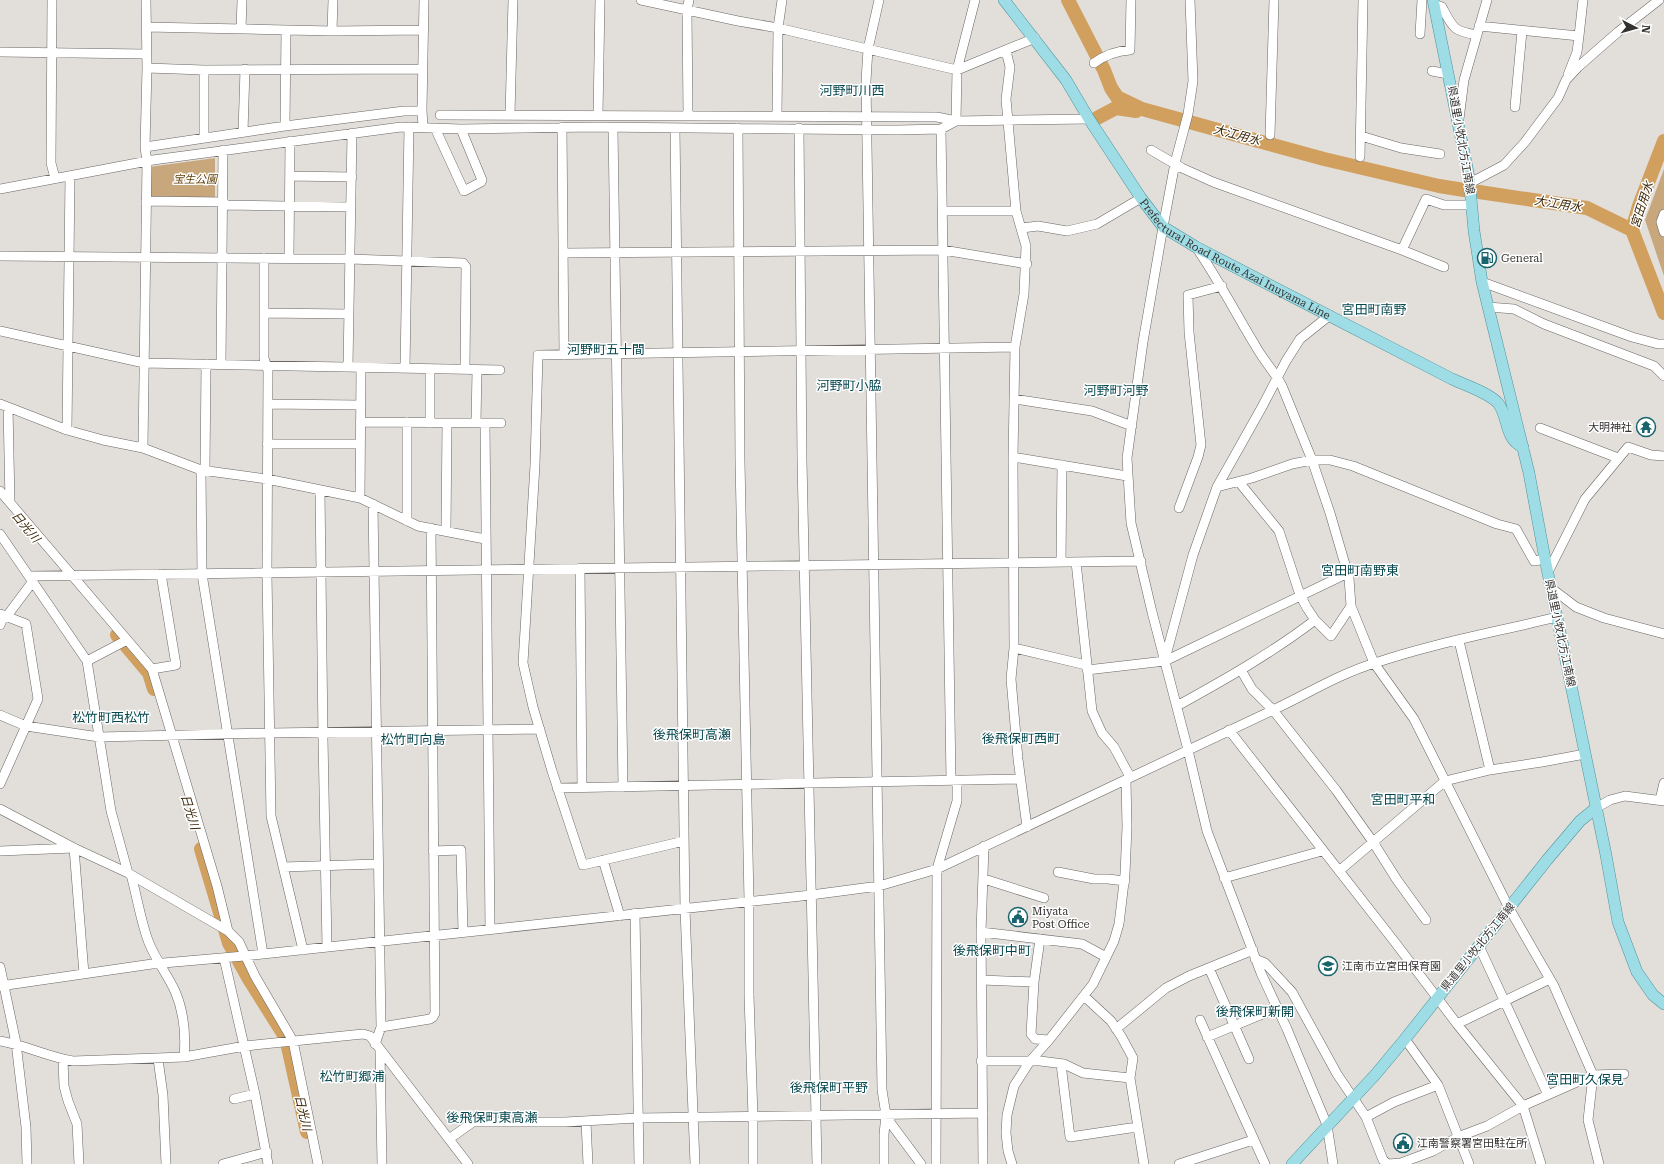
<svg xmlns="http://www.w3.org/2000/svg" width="1664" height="1164" font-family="'Roboto Serif','Noto Sans JP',serif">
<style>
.green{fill:#c8a77d}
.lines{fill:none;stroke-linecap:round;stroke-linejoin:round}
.river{stroke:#d1a05e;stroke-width:14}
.minor-casing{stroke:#696663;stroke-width:10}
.major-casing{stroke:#4f939b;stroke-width:12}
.minor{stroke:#fff;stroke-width:9}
.major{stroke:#9edde5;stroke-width:11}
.labels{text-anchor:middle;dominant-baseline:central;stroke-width:3;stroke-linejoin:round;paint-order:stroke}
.street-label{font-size:11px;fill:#343231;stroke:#fff}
.park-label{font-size:11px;font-style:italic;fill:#603f09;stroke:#fff}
.poi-label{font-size:11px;fill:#343231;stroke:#fff;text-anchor:start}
.water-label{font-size:12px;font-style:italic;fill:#3b2608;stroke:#fff}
.quarter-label{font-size:13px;fill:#05474e;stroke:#fff}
</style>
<rect width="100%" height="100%" fill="#e2dfdb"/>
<!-- green -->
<path class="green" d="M 215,158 L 215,198 L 150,197 L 149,167 Z
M 1664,169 L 1664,276 L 1645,220 Z"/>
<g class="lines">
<!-- river -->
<path class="river" d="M 1068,0 L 1104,70 L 1111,88 L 1117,97 L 1142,109 L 1324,159 L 1439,186 L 1464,190
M 1097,118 L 1116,108 L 1136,111
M 1664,141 L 1639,206 L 1632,230 L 1664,313
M 1479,192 L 1587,208 L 1632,230
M 117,635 L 149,673 L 154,689
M 201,849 L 229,943 L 249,979 L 286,1038 L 307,1132"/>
<!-- minor casing -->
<g class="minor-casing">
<path id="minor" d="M 52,0 L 51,163 L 55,178
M 641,0 L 738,21 L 778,28 L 957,70 L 1035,38
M 879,0 L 868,49 L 866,81 L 882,1090 L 886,1115 L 892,1125 L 921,1164
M 1190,0 L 1193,81 L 1188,114 L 1175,163 L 1163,227 L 1143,342 L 1127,458 L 1131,523 L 1152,612 L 1188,750 L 1207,831 L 1261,973 L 1287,1029 L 1327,1125 L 1333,1164
M 1434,4 L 1442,7 C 1453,28 1453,31 1477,35
M 1479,26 L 1579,36 L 1583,0
M 146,27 L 332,31 L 424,30
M 241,29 L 242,0
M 332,31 L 333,0
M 1420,34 L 1422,0
M 1006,51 L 1010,67 L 1006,99 L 1016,211 L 1026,246 L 1024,294 L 1015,347 L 1013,457 L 1014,648 L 1011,679 L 1018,759 L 1027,827
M 0,52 L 146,54
M 1094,63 C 1105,55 1116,51 1130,50 L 1131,0
M 147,68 L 204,70 L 422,69
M 1432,71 L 1448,74
M 1568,75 L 1577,52 L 1579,36
M 1515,107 L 1522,31
M 440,115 L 937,117 L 956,121 L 1089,119
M 510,115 L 513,0
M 598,115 L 600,0
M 688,115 L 687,10 L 689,0
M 777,115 L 778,28 L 782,0
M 1459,119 L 1464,80 L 1487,0
M 956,121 L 957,70 L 975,0
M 285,126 L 286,30
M 423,127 L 422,110 L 424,0
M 562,127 L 564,355
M 435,128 L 464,191 L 481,182 L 482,180 L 461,129
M 613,128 L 623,787
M 675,128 L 685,909 L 695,1164
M 738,128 L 740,461 L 749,901 L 749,995 L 753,1117 L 753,1164
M 799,128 L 802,460 L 817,1164
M 941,129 L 951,780
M 243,132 L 245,69
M 1270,135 L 1274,0
M 1361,136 L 1401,148 L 1440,154
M 204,137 L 204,70
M 145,147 L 285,126 L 404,111 L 422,111
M 1151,150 L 1182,168 L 1213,182 L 1402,250 L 1444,267
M 1360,157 L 1363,0
M 290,176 L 352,177
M 1470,183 L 1504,165 L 1525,142 L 1558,98 L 1566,80 L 1578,67 L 1618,32 L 1659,0
M 0,189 L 153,160 L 401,127 L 461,129 L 595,127 L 898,130 L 941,129 L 956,121
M 146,201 L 223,202 L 227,205 L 351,207
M 943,211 L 1016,211
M 1664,214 L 1661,222 L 1664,232
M 1022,228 L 1038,226 L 1067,231 L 1097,224 L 1141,198
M 1196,247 C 1218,279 1235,312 1255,345 C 1263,360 1275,372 1282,386 L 1312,460 L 1330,513 L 1349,578 L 1351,606 L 1374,663 L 1414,719 L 1509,908 L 1554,986 L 1593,1075 L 1588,1120 L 1599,1164
M 1402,250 L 1426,199 L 1444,205 L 1472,205
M 564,253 L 943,250 L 1027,264
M 0,256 L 350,259 L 463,263 L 466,267 L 465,370
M 264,258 L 264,358 L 268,371 L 267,574 L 271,816 L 303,950
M 289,258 L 290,141
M 1482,282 L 1632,337 L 1658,344 L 1664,344
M 1488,307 L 1514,309 L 1544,324 L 1654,366 L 1664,376
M 264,313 L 349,314
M 0,331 L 144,363 L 500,370
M 221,364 L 223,150
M 348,367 L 352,133
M 405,369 L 409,127
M 1014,399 L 1092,411 L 1132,426
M 0,404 L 67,430 L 103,440 L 143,448 L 201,470 L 267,479 L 360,498 L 418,526 L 485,539
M 268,404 L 360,405
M 8,407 L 10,503
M 360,422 L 501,423
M 430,423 L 430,369
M 476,423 L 477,370
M 485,423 L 490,929
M 1540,428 L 1618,458
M 67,430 L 70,176
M 267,444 L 360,444
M 143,448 L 147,162 L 145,147 L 147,68 L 146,0
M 1013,457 L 1127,476
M 201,470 L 202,574 L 263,954
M 205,470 L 206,364
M 1239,482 L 1279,531 L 1300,595 L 1307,608 L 1315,620 L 1331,636 L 1351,606
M 1217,487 L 1252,478 L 1292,464 L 1312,460 L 1330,460 L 1353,466 L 1497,524 L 1516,529 L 1534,561 L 1545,559
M 320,490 L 323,738 L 327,947
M 0,491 L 152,669 L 217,886 L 228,931
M 360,498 L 361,368
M 373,504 L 381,1027 L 375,1044
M 1179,508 L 1198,457 L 1201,445 L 1189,332 L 1188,295 L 1222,286
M 407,521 L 407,422
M 446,531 L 447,423
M 0,534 L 87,661 L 111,811 L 128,873
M 1061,562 L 1062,465
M 1076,562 L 1092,711 L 1102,733 L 1114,747 L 1128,773 L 1129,778
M 580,568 L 582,787
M 1548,572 L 1585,499 L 1628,447 L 1651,455 L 1664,456
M 29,576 L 1141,561
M 1551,588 L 1576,607 L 1604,618 L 1664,634
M 0,614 L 26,624 L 38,699 L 0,784
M 7,616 L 33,581
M 0,625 L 4,615
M 1459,641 L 1490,770
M 1014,648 L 1086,665
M 1165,659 L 1193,555 L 1217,487 L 1262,407 L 1286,361 L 1300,339 L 1330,315
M 87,661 L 127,640
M 152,669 L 176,665 L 161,574
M 1087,670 L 1165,661 L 1348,573
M 1241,670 L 1252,689 L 1273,710 L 1336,790 L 1373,842 L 1397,880 L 1426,920
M 1177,706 C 1224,680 1272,653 1315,620
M 0,715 L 26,726 L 99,737 L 270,733 L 540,729
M 1229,730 L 1394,941 L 1457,1024 L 1523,1106 L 1541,1164
M 557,788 L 1021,779
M 1660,800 L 1664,783
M 1596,808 L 1610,800 L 1625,796 L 1664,801
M 0,809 L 74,848 L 128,873 L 228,931 L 239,942 L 255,976 L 293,1041 L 318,1164
M 684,841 L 583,865 L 552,771 L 533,707 L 523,663 L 535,465 L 538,355 L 1015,347
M 0,851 L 74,848 L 84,974
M 433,851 L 461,850 L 463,932
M 603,860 L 620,916
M 283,867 L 378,864
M 1339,871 L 1445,781 L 1490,770 L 1542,762 L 1585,754
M 1058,872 L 1094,879 L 1108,879 L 1125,881
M 131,875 C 137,896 141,923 149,943 C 156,960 167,974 175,991 C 184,1012 186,1034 184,1057
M 1224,878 L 1322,851
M 984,879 L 1044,898
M 635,913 L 639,1164
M 981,932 L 1082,944 L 1106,957
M 1040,939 L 1034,982 L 1031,1034 L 1035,1039 L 1049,1040
M 1479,946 L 1548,1095
M 224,958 L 255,1094 L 268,1164
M 1255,959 L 1265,963 L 1292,992 L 1337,1074 L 1366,1117 L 1383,1160 L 1388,1164
M 0,967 L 16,1043 L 26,1127 L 27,1164
M 1209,968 L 1249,1059
M 982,980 L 1034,982
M 0,986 L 152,964 L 244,956 L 811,895 L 879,886 L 937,869 L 1273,710 C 1307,694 1339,674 1375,663 C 1434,643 1496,632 1557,617
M 1084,996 L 1111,1021 L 1121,1036 L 1133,1058 L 1130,1078 L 1144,1164
M 1200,1020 L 1265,1164
M 1457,1024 L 1550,979
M 381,1027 L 430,1019 L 433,1017 L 435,1013 L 431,528
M 1116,1029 L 1166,988 L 1189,976 L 1253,950
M 1207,1037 L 1277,1008
M 1405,1039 L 1438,1085
M 0,1041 C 25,1045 48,1057 73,1061 L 184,1057 L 245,1046 L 363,1034 L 370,1036 L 468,1164
M 380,1051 L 382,1164
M 158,1059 L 163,1095 L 166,1164
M 63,1060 L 64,1086 L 68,1101 L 77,1124 L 79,1164
M 981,1061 L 1040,1061 L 1064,1064 L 1083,1073 L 1130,1078
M 1061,1064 L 1070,1137 L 1137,1127
M 234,1099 L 255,1094
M 1366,1117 L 1394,1102 L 1438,1085 L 1469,1164
M 586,1122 L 588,1164
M 449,1139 L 473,1122 L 565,1122 L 638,1118 L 983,1113
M 223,1164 L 267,1152
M 884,1164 L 884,1134 L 886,1115
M 936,1164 L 937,869 L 957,801 L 957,780
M 983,1164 L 981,932 L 984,846
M 1012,1164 L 1008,1151 L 1006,1133 L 1007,1115 L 1014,1086 L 1030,1061 L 1049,1040 L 1093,984 L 1114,941 L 1119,924 L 1125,874 L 1127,827 L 1126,780
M 1179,1164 L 1253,1140
M 1388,1164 L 1401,1163 L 1433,1151 L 1458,1137 L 1487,1126 L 1523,1106 L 1593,1075 L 1624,1074"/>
</g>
<!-- major casing -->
<g class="major-casing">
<g id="major">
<path id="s1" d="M 1004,0 L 1066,80 L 1089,119 L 1141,198 L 1163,227 L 1196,247 L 1452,379 C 1465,385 1489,393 1498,403 C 1509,417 1504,439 1523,447"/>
<path d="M 1433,0 L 1469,177 L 1474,231 L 1482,282 L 1529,473 L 1545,559 L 1606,855 L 1618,922 L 1637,972 L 1653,995 L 1664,1004"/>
<path d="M 1292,1164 L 1375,1075 L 1405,1039 L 1547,860 L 1580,821 L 1596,808"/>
</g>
</g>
<!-- minor -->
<use href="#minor" class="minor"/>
<!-- major -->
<use href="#major" class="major"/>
</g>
<!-- icons -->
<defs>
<g id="fuel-ring" transform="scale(1)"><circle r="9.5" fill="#fff" stroke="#17646d" stroke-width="1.5"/><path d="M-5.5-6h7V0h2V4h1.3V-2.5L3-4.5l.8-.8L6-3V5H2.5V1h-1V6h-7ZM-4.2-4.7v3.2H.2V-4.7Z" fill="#17646d"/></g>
<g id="temple-ring" transform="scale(1)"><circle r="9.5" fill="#fff" stroke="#17646d" stroke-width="1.5"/><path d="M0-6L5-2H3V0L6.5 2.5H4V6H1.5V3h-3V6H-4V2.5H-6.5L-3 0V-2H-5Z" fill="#17646d"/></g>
<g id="civic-ring" transform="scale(1)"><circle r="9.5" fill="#fff" stroke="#17646d" stroke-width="1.5"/><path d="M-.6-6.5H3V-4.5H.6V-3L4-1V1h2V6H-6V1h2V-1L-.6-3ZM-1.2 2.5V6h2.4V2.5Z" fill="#17646d"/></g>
<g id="school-ring" transform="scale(1)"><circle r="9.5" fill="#fff" stroke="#17646d" stroke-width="1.5"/><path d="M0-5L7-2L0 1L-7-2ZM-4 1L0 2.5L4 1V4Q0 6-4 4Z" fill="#17646d"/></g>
</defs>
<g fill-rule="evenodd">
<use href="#fuel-ring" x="1487" y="258"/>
<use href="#temple-ring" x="1646" y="427"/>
<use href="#civic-ring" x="1018" y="917"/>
<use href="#school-ring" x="1328" y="966"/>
<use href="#civic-ring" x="1403" y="1143"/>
</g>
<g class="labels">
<!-- street labels -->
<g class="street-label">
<text transform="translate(1461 140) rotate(80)">県道里小牧北方江南線</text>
<text stroke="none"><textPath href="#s1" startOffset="355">Prefectural Road Route Azai Inuyama Line</textPath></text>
<text transform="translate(1560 633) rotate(78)">県道里小牧北方江南線</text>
<text transform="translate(1478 947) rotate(-51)">県道里小牧北方江南線</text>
</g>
<!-- park labels -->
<g class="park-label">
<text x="195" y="179">宝生公園</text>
</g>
<!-- poi labels -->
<g class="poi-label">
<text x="1501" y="258">General</text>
<text x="1632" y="427" text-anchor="end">大明神社</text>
<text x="1032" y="911">Miyata<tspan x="1032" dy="13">Post Office</tspan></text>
<text x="1342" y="966">江南市立宮田保育園</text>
<text x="1417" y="1143">江南警察署宮田駐在所</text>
</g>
<!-- water labels -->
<g class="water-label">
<text transform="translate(1237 135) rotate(15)">大江用水</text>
<text transform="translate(1558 204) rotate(9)">大江用水</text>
<text transform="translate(1642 205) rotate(-72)">宮田用水</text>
<text transform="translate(26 527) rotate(50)">日光川</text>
<text transform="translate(190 812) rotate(73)">日光川</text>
<text transform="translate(303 1113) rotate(77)">日光川</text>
</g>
<!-- quarter labels -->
<g class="quarter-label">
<text x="852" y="90">河野町川西</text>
<text x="1374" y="309">宮田町南野</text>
<text x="606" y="349">河野町五十間</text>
<text x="849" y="385">河野町小脇</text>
<text x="1116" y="390">河野町河野</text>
<text x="1360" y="570">宮田町南野東</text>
<text x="111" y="717">松竹町西松竹</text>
<text x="692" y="734">後飛保町高瀬</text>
<text x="1021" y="738">後飛保町西町</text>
<text x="413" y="739">松竹町向島</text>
<text x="1403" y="799">宮田町平和</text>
<text x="992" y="950">後飛保町中町</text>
<text x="1255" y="1011">後飛保町新開</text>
<text x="352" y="1076">松竹町郷浦</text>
<text x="1585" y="1079">宮田町久保見</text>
<text x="829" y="1087">後飛保町平野</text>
<text x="492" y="1117">後飛保町東高瀬</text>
</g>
</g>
<!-- north arrow -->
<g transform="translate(1636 28) rotate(96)" stroke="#ffffff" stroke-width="3" paint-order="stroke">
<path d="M0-3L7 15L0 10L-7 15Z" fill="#343231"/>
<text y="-6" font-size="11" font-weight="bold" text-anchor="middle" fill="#343231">N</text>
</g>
</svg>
